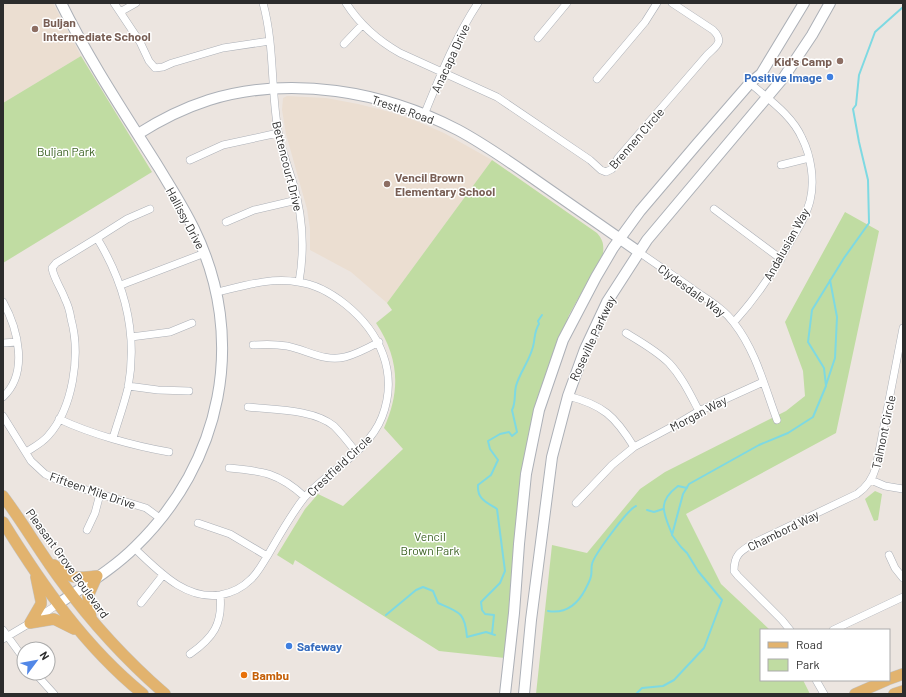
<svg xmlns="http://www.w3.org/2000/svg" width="906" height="697" font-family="Barlow,sans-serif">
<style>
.education{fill:#ebded1}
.green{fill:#c0dca2}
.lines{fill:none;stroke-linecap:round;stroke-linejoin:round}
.stream{stroke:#7ed9e2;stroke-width:2}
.street-casing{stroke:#acb0b7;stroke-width:8}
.secondary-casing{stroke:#acb0b7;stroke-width:12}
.primary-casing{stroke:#c4c4c4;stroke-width:12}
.street{stroke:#fff;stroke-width:7}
.secondary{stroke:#fff;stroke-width:10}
.primary{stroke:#e2b36e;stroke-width:11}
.education-dot{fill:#8d6e63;stroke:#fff;stroke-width:1.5}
.shop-dot{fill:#3f7fe0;stroke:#fff;stroke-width:1.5}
.food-dot{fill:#e8710a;stroke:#fff;stroke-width:1.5}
.labels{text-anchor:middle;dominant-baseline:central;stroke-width:3;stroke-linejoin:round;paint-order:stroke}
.education-label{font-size:12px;font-weight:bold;fill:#785e54;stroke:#fff;text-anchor:start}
.street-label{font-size:12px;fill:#2c2c2c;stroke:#fff}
.shop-label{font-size:12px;font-weight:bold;fill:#366cbe;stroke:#fff;text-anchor:end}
.park-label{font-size:12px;fill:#3b6223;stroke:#fff}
.food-label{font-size:12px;font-weight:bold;fill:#c56008;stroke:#fff;text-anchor:start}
</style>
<rect width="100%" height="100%" fill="#ece5e0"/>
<!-- education -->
<path class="education" d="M 3,3 L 53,3 L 81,56 L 3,103 Z
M 287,96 L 326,98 L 358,104 L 390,112 L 414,120 L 444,133 L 492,160 L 387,303 L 351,272 L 310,250 L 310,229 L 307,209 L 286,134 L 282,110 L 283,98 Z"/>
<!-- green -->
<path class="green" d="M 81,56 L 152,172 L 3,263 L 3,103 Z
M 492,160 L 597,233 C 603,240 604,244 603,254 L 569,315 L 540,402 L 505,658 L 439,651 L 295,560 L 293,565 L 277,555 L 305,509 L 318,494 L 343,506 L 403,449 L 384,428 C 401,390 399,358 376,323 L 392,310 L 387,303 Z
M 845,212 L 879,231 L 836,433 L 686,514 L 721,584 L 770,630 L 761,630 L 761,680 L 803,680 L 810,694 L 536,694 L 552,545 L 587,553 L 640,489 L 665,472 L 786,411 L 805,396 L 803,371 L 785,322 Z
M 875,491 L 882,494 L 878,520 L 874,521 L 865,499 Z"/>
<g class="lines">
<!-- stream -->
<path class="stream" d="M 826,385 L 835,358 L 837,317 L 830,280
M 647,510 L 654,512 L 663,509
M 672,534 C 663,512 657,502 678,486 L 687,488
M 548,611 C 566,614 577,605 585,590 C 587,586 590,581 591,576 C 592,572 591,568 592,564 C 594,555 628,509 636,506
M 386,615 L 416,590 L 423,587 L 433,591 L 438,603 C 459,612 465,612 467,637 L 486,632 L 495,635
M 492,634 L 494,615 L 485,614 L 482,610 L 481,602 L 500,583 L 505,571 L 497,509 C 486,502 477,499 478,485 L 491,475 L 498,460 L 490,449 L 488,441 L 500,434 L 509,432 L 512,436 L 517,432 L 512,410 C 516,403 514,394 516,386 C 520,371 532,358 534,342 C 535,335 535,330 539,324 L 538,321 L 542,315
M 636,694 L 642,688 L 663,686 L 674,680 L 704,648 L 722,600 L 698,571 L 687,553 L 681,547 L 672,535 L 683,494 L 689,484 L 759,445 L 788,433 L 813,417 L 826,386 L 824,368 L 808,342 L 812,310 L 844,258 L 869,223 L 868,180 L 859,142 L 853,109 L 856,105 L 859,75 L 875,32 L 903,7"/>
<!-- street casing -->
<g class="street-casing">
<path id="street" d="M 114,3 L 140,42 L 149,61 L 155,68 L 163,67 L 172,63 L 223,48 L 270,41
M 263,3 C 274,43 271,84 277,124 C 279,144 287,163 293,183 C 303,216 305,248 299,282
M 346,3 C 360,25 377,40 400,53 L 497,97 L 590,160 L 601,170 L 606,172 L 612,169 L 618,158 L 707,55 C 716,46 725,42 713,30 L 672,3
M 120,12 L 136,3
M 538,38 L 567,3
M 344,44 L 362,25
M 597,79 L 645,22 L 657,3
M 424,115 C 440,76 455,38 478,3
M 190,160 L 223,145 L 278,133
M 781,165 L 809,158
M 714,209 L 781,259
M 226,222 L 254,210 L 297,200
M 97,238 L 127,219 L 150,209
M 639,252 C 657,265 676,277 694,290 C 708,300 724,309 734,323 C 756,351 765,388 777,420
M 121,285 L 205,253
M 3,302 C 18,329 29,373 3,397
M 734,322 C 756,298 774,271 790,242 C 798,229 806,216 810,201 C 815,181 811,156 802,138 C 792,115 768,99 750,83
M 626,333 C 641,342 657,351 669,363 C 682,377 690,394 699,411
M 131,337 L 170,332 L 192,323
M 3,343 L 17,342
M 253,345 C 265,344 276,344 287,346 C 307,350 324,362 345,357 C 357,354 368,348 379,342
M 128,386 L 158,390 L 189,391
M 568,396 C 603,405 615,416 634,447
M 248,407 C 274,410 313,409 334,426 C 342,434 349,443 356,452
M 3,416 L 31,461 L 45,474 L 64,483 L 146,508 L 161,519
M 59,419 C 91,434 134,446 169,452
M 26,452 C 34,447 42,443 48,436 C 73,408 81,355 71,319 C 70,312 68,305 65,299 C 61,288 54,279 52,268 L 56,263 L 97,238 C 125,284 138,334 128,388 C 124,405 118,421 113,438
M 229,468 C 263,471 279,473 305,497
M 871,480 L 885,486 L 903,489
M 576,503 L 612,465 L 634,447 L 677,424 L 699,411 L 763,382
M 198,523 L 230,534 L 267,556
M 87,530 L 95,513 L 100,494
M 134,548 C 158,570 184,600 220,595 C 231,593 242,588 250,580 C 258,573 262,564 268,555 C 279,536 290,516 304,498 C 309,492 315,487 322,481 C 343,463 371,445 382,417 C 399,373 380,332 345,304 C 331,293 315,284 298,282 C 271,277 243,286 217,292
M 889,555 L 895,568 L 903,578
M 141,603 L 163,575
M 3,630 L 24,659
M 790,630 L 782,620 L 738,576 L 734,571 C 734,554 741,551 754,543 L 857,494 C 867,487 873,478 876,467 L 903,328
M 833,630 L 903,597
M 3,639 L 30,623 L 58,604
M 190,654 C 213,638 223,624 220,595
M 35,673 L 54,694
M 816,680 L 824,694"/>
</g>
<!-- secondary casing -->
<g class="secondary-casing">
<path id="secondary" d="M 138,134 C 160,120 184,108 209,100 C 291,75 383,91 458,130 C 486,145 511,163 537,181 C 571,205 605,228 639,252
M 58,604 C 84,586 113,569 135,547 C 222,463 248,339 194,229 C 184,208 171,188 159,168 C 125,114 89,60 61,3
M 505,694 L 514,613 L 519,544 L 526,474 L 539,410 L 563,340 L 596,277 L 613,248 L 640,211 L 697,144 L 750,83 L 761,74 L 804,3
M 524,694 L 531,620 L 552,457 L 568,396 L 585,349 L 607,302 L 647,240 L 784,77 L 812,35 L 830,3"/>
</g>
<!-- primary casing -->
<g class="primary-casing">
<path id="primary" d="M 3,496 C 24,524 41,554 62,582 C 92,623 126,660 165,694
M 3,522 C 42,585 85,647 143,694
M 54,565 C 74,580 73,578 97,576
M 91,618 L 88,596 L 97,576
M 30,623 L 41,604 L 41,601 L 36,577
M 30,623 L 54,619 L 74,629
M 889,679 L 903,674
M 855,694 L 887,680
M 894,694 L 903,691"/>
</g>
<!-- street -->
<use href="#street" class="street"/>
<!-- secondary -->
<use href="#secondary" class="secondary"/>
<!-- primary -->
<use href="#primary" class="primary"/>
</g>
<!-- markers -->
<g class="education-dot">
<circle cx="35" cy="29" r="4"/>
<circle cx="840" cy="61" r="4"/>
<circle cx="387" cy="184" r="4"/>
</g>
<g class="shop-dot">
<circle cx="830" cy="77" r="4"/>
<circle cx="289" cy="646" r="4"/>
</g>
<circle class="food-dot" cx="244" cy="675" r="4"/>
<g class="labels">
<!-- education labels -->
<g class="education-label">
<text x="43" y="22">Buljan<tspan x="43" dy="14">Intermediate School</tspan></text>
<text x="832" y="61" text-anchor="end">Kid's Camp</text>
<text x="395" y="177">Vencil Brown<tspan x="395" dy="14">Elementary School</tspan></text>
</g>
<!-- street labels -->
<g class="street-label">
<text transform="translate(450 58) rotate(-65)">Anacapa Drive</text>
<text transform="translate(403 109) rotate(19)">Trestle Road</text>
<text transform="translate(636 138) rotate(-49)">Brennen Circle</text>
<text transform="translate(288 166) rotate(76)">Bettencourt Drive</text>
<text transform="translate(186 218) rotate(62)">Hallissy Drive</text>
<text transform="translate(786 244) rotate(-61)">Andalusian Way</text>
<text transform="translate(692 290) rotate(36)">Clydesdale Way</text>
<text transform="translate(592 338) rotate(-65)">Roseville Parkway</text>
<text transform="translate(698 413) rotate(-28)">Morgan Way</text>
<text transform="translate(883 432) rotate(-78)">Talmont Circle</text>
<text transform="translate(339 465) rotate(-43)">Crestfield Circle</text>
<text transform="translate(93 490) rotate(19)">Fifteen Mile Drive</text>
<text transform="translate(783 530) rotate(-26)">Chambord Way</text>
<text transform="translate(68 563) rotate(54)">Pleasant Grove Boulevard</text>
</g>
<!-- shop labels -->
<g class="shop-label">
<text x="822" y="77">Positive Image</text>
<text x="297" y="646" text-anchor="start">Safeway</text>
</g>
<!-- park labels -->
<g class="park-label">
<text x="66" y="151">Buljan Park</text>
<text x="430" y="536">Vencil<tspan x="430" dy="14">Brown Park</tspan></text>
</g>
<!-- food labels -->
<g class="food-label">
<text x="252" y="675">Bambu</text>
</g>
</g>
<!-- border -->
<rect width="906" height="697" fill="none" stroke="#2c2c2c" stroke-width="8"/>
<!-- legend -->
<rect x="760" y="629" width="130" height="52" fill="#ffffff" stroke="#ababab"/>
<rect x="768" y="642" width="20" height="6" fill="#e2b36e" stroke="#ababab"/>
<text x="796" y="649" font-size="12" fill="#2c2c2c">Road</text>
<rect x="768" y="659" width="20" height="12" fill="#c0dca2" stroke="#ababab"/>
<text x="796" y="669" font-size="12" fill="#2c2c2c">Park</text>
<!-- north arrow -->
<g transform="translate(36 661) rotate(58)"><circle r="19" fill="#ffffff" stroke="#ababab"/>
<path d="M0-3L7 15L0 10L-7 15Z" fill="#5287e7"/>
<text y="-6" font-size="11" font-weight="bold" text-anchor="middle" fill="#2c2c2c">N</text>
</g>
</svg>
